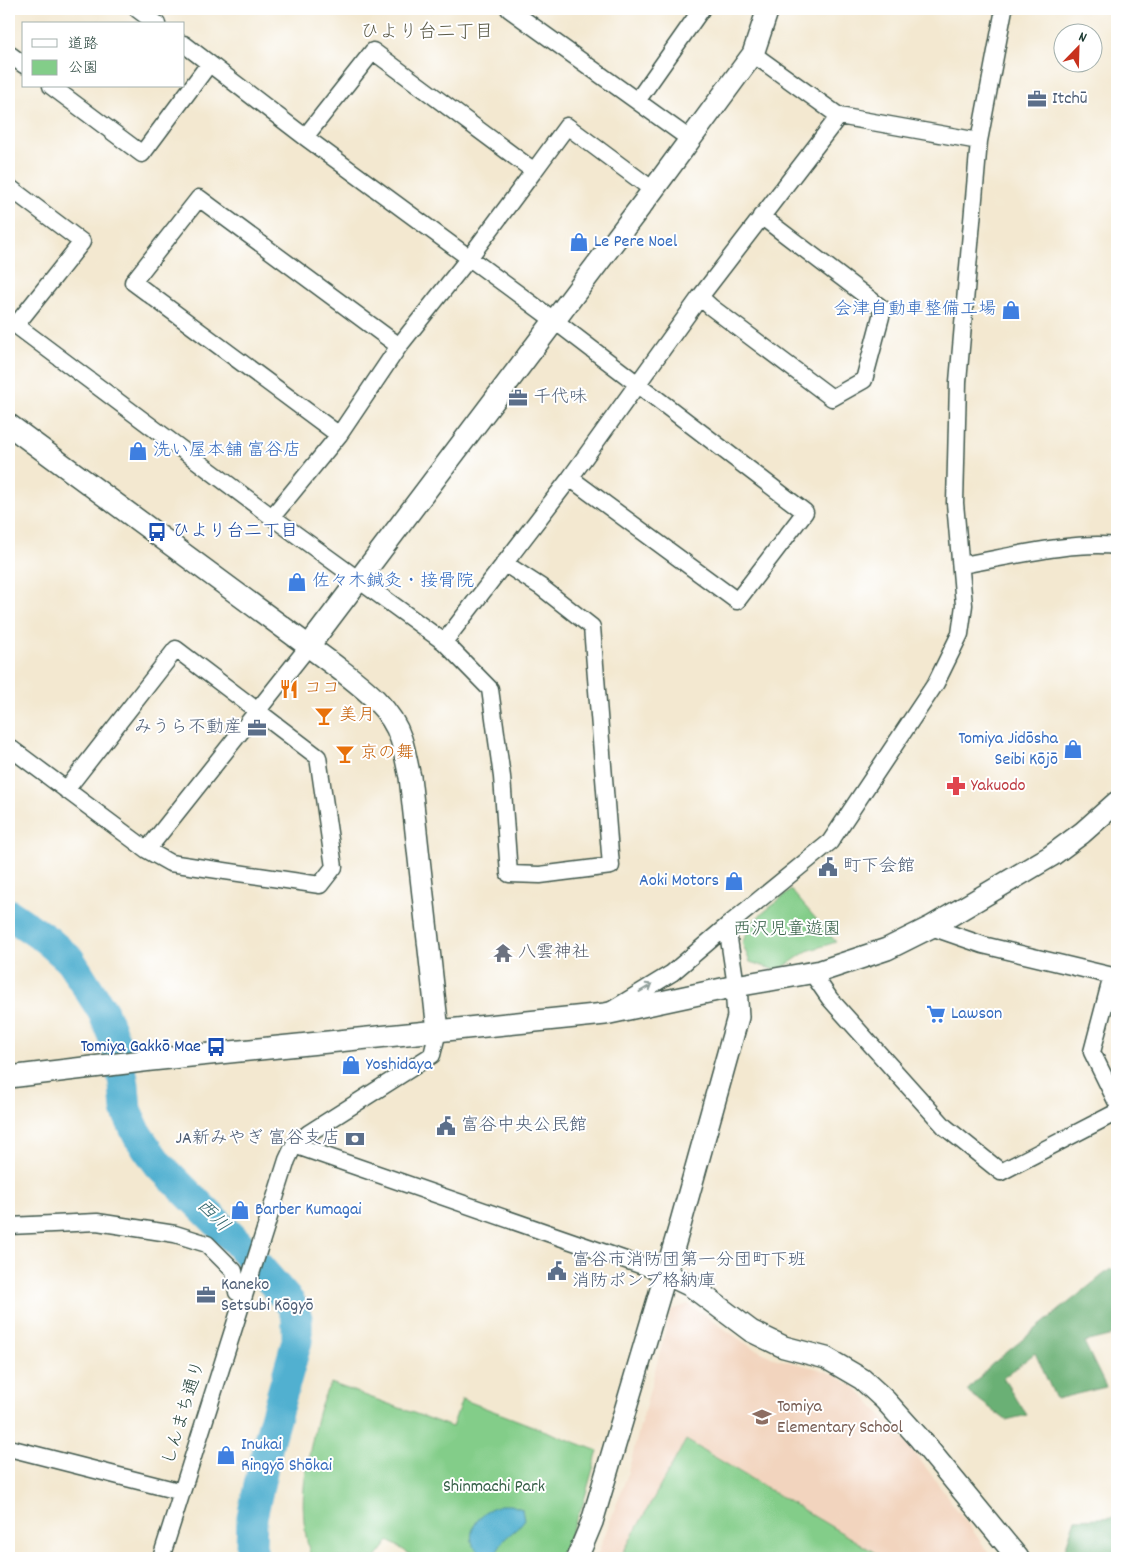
<svg xmlns="http://www.w3.org/2000/svg" width="1126" height="1567" font-family="Dekko,'Klee One',sans-serif">
<style>
.built{fill:#f2d4be}
.green{fill:#83cd89;stroke:#51855e}
.forest{fill:#6ab075;stroke:#447654}
.water{fill:#51b0d0;stroke:#387682}
.lines{fill:none;stroke-linecap:round;stroke-linejoin:round}
.river{stroke:#51b0d0;stroke-width:31}
.minor-casing{stroke:#3f574b;stroke-width:19}
.tertiary-casing{stroke:#3f574b;stroke-width:24}
.minor{stroke:#fff;stroke-width:16}
.tertiary{stroke:#fff;stroke-width:21}
.oneway{stroke:#8f9e9a}
.labels{text-anchor:middle;dominant-baseline:central;stroke-width:4;stroke-linejoin:round;paint-order:stroke}
.service-label{font-size:18px;fill:#4e5e75;stroke:#fff;text-anchor:start}
.shop-label{font-size:18px;fill:#366cbe;stroke:#fff;text-anchor:start}
.transit-label{font-size:18px;fill:#164399;stroke:#fff;text-anchor:start}
.food-label{font-size:18px;fill:#c56008;stroke:#fff;text-anchor:start}
.health-label{font-size:18px;fill:#be3a42;stroke:#fff;text-anchor:start}
.park-label{font-size:18px;fill:#386149;stroke:#fff}
.worship-label{font-size:18px;fill:#5b616d;stroke:#fff;text-anchor:start}
.education-label{font-size:18px;fill:#785e54;stroke:#fff;text-anchor:start}
.street-label{font-size:18px;fill:#1f3d34;stroke:#fff}
.neighbourhood-label{font-size:19px;fill:#5d5c4a;stroke:#fff}
.water-label{font-size:19px;font-style:italic;fill:#30656b;stroke:#fff}
</style>
<rect width="100%" height="100%" fill="#fff"/>
<filter id="ink" filterUnits="userSpaceOnUse"><feTurbulence type="fractalNoise" baseFrequency=".02" numOctaves="2"/><feDisplacementMap in="SourceGraphic" scale="10" xChannelSelector="R" yChannelSelector="G"/><feConvolveMatrix kernelMatrix="1 2 1 2 8 2 1 2 1" color-interpolation-filters="sRGB"/></filter>
<filter id="wash" filterUnits="userSpaceOnUse"><feTurbulence type="fractalNoise" baseFrequency=".0096" numOctaves="4" result="noise"/><feDisplacementMap in="SourceGraphic" scale="20" xChannelSelector="R" yChannelSelector="G"/><feGaussianBlur stdDeviation="1.12" result="paint"/><feColorMatrix in="noise" values="0 0 0 0 0 0 0 0 0 0 0 0 0 0 0 0 0 1.4 0 .05"/><feComposite in="paint" operator="in"/></filter>
<g filter="url(#wash)">
<rect width="100%" height="100%" fill="#f3e8d0"/>
<!-- built -->
<path class="built" d="M 688,1304 L 748,1345 L 773,1358 L 819,1369 L 835,1375 L 857,1389 L 909,1445 L 993,1558 L 596,1558 L 626,1479 L 671,1310 Z"/>
<!-- green -->
<path class="green" d="M 791,890 L 836,942 L 807,951 L 778,971 L 750,962 L 742,943 L 753,921 Z
M 331,1383 L 452,1427 L 462,1399 L 598,1451 L 583,1504 L 560,1558 L 416,1558 L 389,1541 L 376,1558 L 311,1558 C 299,1514 302,1485 312,1441 C 316,1420 320,1401 331,1383 Z
M 686,1440 L 884,1558 L 620,1558 Z"/>
<!-- forest -->
<path class="forest" d="M 1117,1269 L 1117,1334 L 1084,1342 L 1106,1387 L 1056,1399 L 1035,1353 L 1003,1378 L 1027,1415 L 1006,1420 L 967,1391 L 991,1365 L 1109,1270 Z
M 1117,1517 L 1117,1558 L 1062,1558 L 1075,1519 Z"/>
<!-- water -->
<path class="water" d="M 501,1505 L 511,1505 L 522,1509 L 524,1520 C 515,1535 500,1535 496,1558 L 487,1558 L 487,1555 C 456,1545 477,1509 501,1505 Z"/>
<g class="lines">
<!-- river -->
<path class="river" d="M 9,914 L 47,940 L 70,960 L 103,1012 L 117,1046 L 124,1085 L 126,1110 L 138,1136 L 159,1165 L 237,1242 L 291,1304 L 297,1318 L 297,1341 L 270,1436 L 252,1517 L 251,1546 L 254,1558"/>
</g>
</g>
<g filter="url(#ink)">
<g class="lines">
<!-- minor casing -->
<g class="minor-casing">
<path id="minor" d="M 137,9 L 157,24
M 509,9 L 691,140
M 184,44 L 305,137 L 555,321 L 805,512 L 737,601 L 570,478
M 9,54 L 24,65
M 753,54 L 839,116 L 979,141
M 51,86 L 142,154 L 209,64
M 637,101 L 701,10 L 699,9
M 534,171 L 567,126 L 653,190
M 9,187 L 82,242 L 16,325
M 700,297 L 711,307 L 832,398 L 864,380 L 883,309 L 761,216
M 9,320 L 272,517 L 444,642 L 490,689 L 502,777 L 509,874 L 540,875 L 611,866 L 592,627 L 541,587 L 504,563
M 339,435 L 133,282 L 199,198 L 399,346
M 272,517 L 339,435 L 399,346 L 469,258 L 534,171 L 373,51 L 305,137
M 962,565 C 1009,557 1070,541 1117,546
M 444,642 L 570,478 L 700,297 L 839,116
M 9,747 L 147,850 L 308,647
M 66,790 L 176,649 L 318,757 L 334,867 L 320,885 L 170,863 L 147,850
M 931,927 L 983,945 L 1117,977
M 812,973 L 830,999 L 945,1127 L 1001,1172 L 1117,1112
M 1112,976 L 1092,1052 L 1117,1103
M 736,986 L 727,926 L 830,842 L 936,683 L 960,634 L 964,605 L 955,503 L 958,382 L 979,141 L 1004,9
M 613,1009 L 672,973 L 727,926
M 294,1145 L 666,1274
M 9,1226 L 97,1222 L 175,1234 L 207,1244 L 234,1271 L 237,1292 L 243,1295
M 9,1448 L 182,1492
M 161,1558 L 287,1160 L 294,1145 L 309,1133 L 432,1055 L 438,1031"/>
</g>
<!-- tertiary casing -->
<g class="tertiary-casing">
<path id="tertiary" d="M 9,425 L 334,665 C 360,685 391,707 401,739 C 405,751 407,765 410,777 L 438,1031
M 308,647 L 653,190 L 753,54 L 768,9
M 9,1077 L 151,1060 L 605,1014 L 736,986 L 821,971 L 887,949 L 931,927 L 1051,856 L 1082,833 L 1117,802
M 666,1274 L 691,1286 L 751,1331 L 784,1347 L 826,1358 L 862,1379 L 885,1400 L 920,1439 L 1018,1558
M 577,1558 L 592,1522 L 679,1229 L 738,1017 L 736,986"/>
</g>
<!-- minor -->
<use href="#minor" class="minor"/>
<!-- tertiary -->
<use href="#tertiary" class="tertiary"/>
</g>
<!-- one-way arrows -->
<defs><path id="oneway-shaft" d="M-6 0H5M1.5-3L5.5 0L1.5 3" fill="none" stroke-width="1.6" stroke-linecap="round" stroke-linejoin="round" transform="scale(1.25)"/></defs>
<use class="oneway" href="#oneway-shaft" transform="translate(646 988) rotate(-31)"/>
</g>
<!-- icons -->
<defs>
<g id="office-bare" transform="scale(1.5)"><path d="M-6-3h4V-5.5h4V-3h4V5H-6ZM-1-4.5V-3h2v-1.5ZM-6 0V1H6V0Z" fill="#5c6f8a" stroke="#fff" stroke-width="2.5" paint-order="stroke"/></g>
<g id="shop-bare" transform="scale(1.5)"><path d="M-5-2.5h2.3a2.7 3.5 0 0 1 5.4 0H5L5.5 6h-11ZM-1.5-2.5h3a1.5 2.3 0 0 0-3 0Z" fill="#3f7fe0" stroke="#fff" stroke-width="2.5" paint-order="stroke"/></g>
<g id="bus-bare" transform="scale(1.5)"><path d="M-5-6H5V4H4V6H2V4H-2V6H-4V4H-5ZM-3.5-4V0h7V-4ZM-3.5 1.2v1.5H-2V1.2ZM2 1.2v1.5H3.5V1.2Z" fill="#1a4fb4" stroke="#fff" stroke-width="2.5" paint-order="stroke"/></g>
<g id="restaurant-bare" transform="scale(1.5)"><path d="M-5-6h1v4h1v-4h1v4h1v-4h1v5L-1.5 .5V6h-2V.5L-5-1ZM5-6V6H3V1.5H1.5Q1.5-4 5-6Z" fill="#e8710a" stroke="#fff" stroke-width="2.5" paint-order="stroke"/></g>
<g id="bar-bare" transform="scale(1.5)"><path d="M-6-5H6L.8 .8V4.5H3.5V6h-7V4.5H-.8V.8Z" fill="#e8710a" stroke="#fff" stroke-width="2.5" paint-order="stroke"/></g>
<g id="pharmacy-bare" transform="scale(1.5)"><path d="M-2-6h4v4h4v4h-4v4h-4v-4h-4v-4h4Z" fill="#e0444e" stroke="#fff" stroke-width="2.5" paint-order="stroke"/></g>
<g id="civic-bare" transform="scale(1.5)"><path d="M-.6-6.5H3V-4.5H.6V-3L4-1V1h2V6H-6V1h2V-1L-.6-3ZM-1.2 2.5V6h2.4V2.5Z" fill="#5c6f8a" stroke="#fff" stroke-width="2.5" paint-order="stroke"/></g>
<g id="temple-bare" transform="scale(1.5)"><path d="M0-6L5-2H3V0L6.5 2.5H4V6H1.5V3h-3V6H-4V2.5H-6.5L-3 0V-2H-5Z" fill="#6b7280" stroke="#fff" stroke-width="2.5" paint-order="stroke"/></g>
<g id="supermarket-bare" transform="scale(1.5)"><path d="M-6-5.5h2.5l.6 2H6L4.5 2H-2.5L-4.4-4H-6ZM-1.5 3.2a1.3 1.3 0 1 0 .1 0ZM3 3.2a1.3 1.3 0 1 0 .1 0Z" fill="#3f7fe0" stroke="#fff" stroke-width="2.5" paint-order="stroke"/></g>
<g id="bank-bare" transform="scale(1.5)"><path d="M-6-4H6V4H-6ZM0-2.3a2.3 2.3 0 1 0 0 4.6a2.3 2.3 0 1 0 0-4.6Z" fill="#5c6f8a" stroke="#fff" stroke-width="2.5" paint-order="stroke"/></g>
<g id="school-bare" transform="scale(1.5)"><path d="M0-5L7-2L0 1L-7-2ZM-4 1L0 2.5L4 1V4Q0 6-4 4Z" fill="#8d6e63" stroke="#fff" stroke-width="2.5" paint-order="stroke"/></g>
</defs>
<g fill-rule="evenodd">
<use href="#office-bare" x="1037" y="99"/>
<use href="#shop-bare" x="579" y="242"/>
<use href="#shop-bare" x="1011" y="310"/>
<use href="#office-bare" x="518" y="398"/>
<use href="#shop-bare" x="138" y="451"/>
<use href="#bus-bare" x="157" y="532"/>
<use href="#shop-bare" x="297" y="582"/>
<use href="#restaurant-bare" x="289" y="689"/>
<use href="#bar-bare" x="324" y="716"/>
<use href="#office-bare" x="257" y="728"/>
<use href="#shop-bare" x="1073" y="749"/>
<use href="#bar-bare" x="345" y="754"/>
<use href="#pharmacy-bare" x="956" y="786"/>
<use href="#civic-bare" x="828" y="867"/>
<use href="#shop-bare" x="734" y="881"/>
<use href="#temple-bare" x="503" y="953"/>
<use href="#supermarket-bare" x="936" y="1014"/>
<use href="#bus-bare" x="216" y="1047"/>
<use href="#shop-bare" x="351" y="1065"/>
<use href="#civic-bare" x="446" y="1126"/>
<use href="#bank-bare" x="355" y="1139"/>
<use href="#shop-bare" x="240" y="1210"/>
<use href="#civic-bare" x="557" y="1271"/>
<use href="#office-bare" x="206" y="1295"/>
<use href="#school-bare" x="762" y="1417"/>
<use href="#shop-bare" x="226" y="1455"/>
</g>
<g class="labels">
<!-- service labels -->
<g class="service-label">
<text x="1052" y="99">Itchū</text>
<text x="533" y="398">千代味</text>
<text x="242" y="728" text-anchor="end">みうら不動産</text>
<text x="843" y="867">町下会館</text>
<text x="461" y="1126">富谷中央公民館</text>
<text x="340" y="1139" text-anchor="end">JA新みやぎ 富谷支店</text>
<text x="572" y="1261">富谷市消防団第一分団町下班<tspan x="572" dy="21">消防ポンプ格納庫</tspan></text>
<text x="221" y="1285">Kaneko<tspan x="221" dy="21">Setsubi Kōgyō</tspan></text>
</g>
<!-- shop labels -->
<g class="shop-label">
<text x="594" y="242">Le Pere Noel</text>
<text x="996" y="310" text-anchor="end">会津自動車整備工場</text>
<text x="153" y="451">洗い屋本舗 富谷店</text>
<text x="312" y="582">佐々木鍼灸・接骨院</text>
<text x="1058" y="739" text-anchor="end">Tomiya Jidōsha<tspan x="1058" dy="21">Seibi Kōjō</tspan></text>
<text x="719" y="881" text-anchor="end">Aoki Motors</text>
<text x="951" y="1014">Lawson</text>
<text x="366" y="1065">Yoshidaya</text>
<text x="255" y="1210">Barber Kumagai</text>
<text x="241" y="1445">Inukai<tspan x="241" dy="21">Ringyō Shōkai</tspan></text>
</g>
<!-- transit labels -->
<g class="transit-label">
<text x="172" y="532">ひより台二丁目</text>
<text x="201" y="1047" text-anchor="end">Tomiya Gakkō Mae</text>
</g>
<!-- food labels -->
<g class="food-label">
<text x="304" y="689">ココ</text>
<text x="339" y="716">美月</text>
<text x="360" y="754">京の舞</text>
</g>
<!-- health labels -->
<g class="health-label">
<text x="971" y="786">Yakuodo</text>
</g>
<!-- park labels -->
<g class="park-label">
<text x="787" y="930">西沢児童遊園</text>
<text x="494" y="1487">Shinmachi Park</text>
</g>
<!-- worship labels -->
<g class="worship-label">
<text x="518" y="953">八雲神社</text>
</g>
<!-- education labels -->
<g class="education-label">
<text x="777" y="1407">Tomiya<tspan x="777" dy="21">Elementary School</tspan></text>
</g>
<!-- street labels -->
<g class="street-label">
<text transform="translate(185 1413) rotate(-73)">しんまち通り</text>
</g>
<!-- neighbourhood labels -->
<g class="neighbourhood-label">
<text x="427" y="33">ひより台二丁目</text>
</g>
<!-- water labels -->
<g class="water-label">
<text transform="translate(212 1217) rotate(45)">西川</text>
</g>
</g>
<!-- margin -->
<rect width="1126" height="1567" fill="none" stroke="#fff" stroke-width="30"/>
<!-- legend -->
<rect x="22" y="22" width="162" height="65" fill="#ffffff" stroke="#a5b1ae"/>
<rect x="32" y="39" width="25" height="8" fill="#ffffff" stroke="#a5b1ae"/>
<text x="68" y="48" font-size="15" fill="#1f3d34">道路</text>
<rect x="32" y="60" width="25" height="15" fill="#83cd89" stroke="#a5b1ae"/>
<text x="68" y="72" font-size="15" fill="#1f3d34">公園</text>
<!-- north arrow -->
<g transform="translate(1078 48) rotate(23)"><circle r="24" fill="#ffffff" stroke="#a5b1ae"/>
<path d="M0-4L9 19L0 12L-9 19Z" fill="#c8321e"/>
<text y="-8" font-size="14" font-weight="bold" text-anchor="middle" fill="#1f3d34">N</text>
</g>
</svg>
